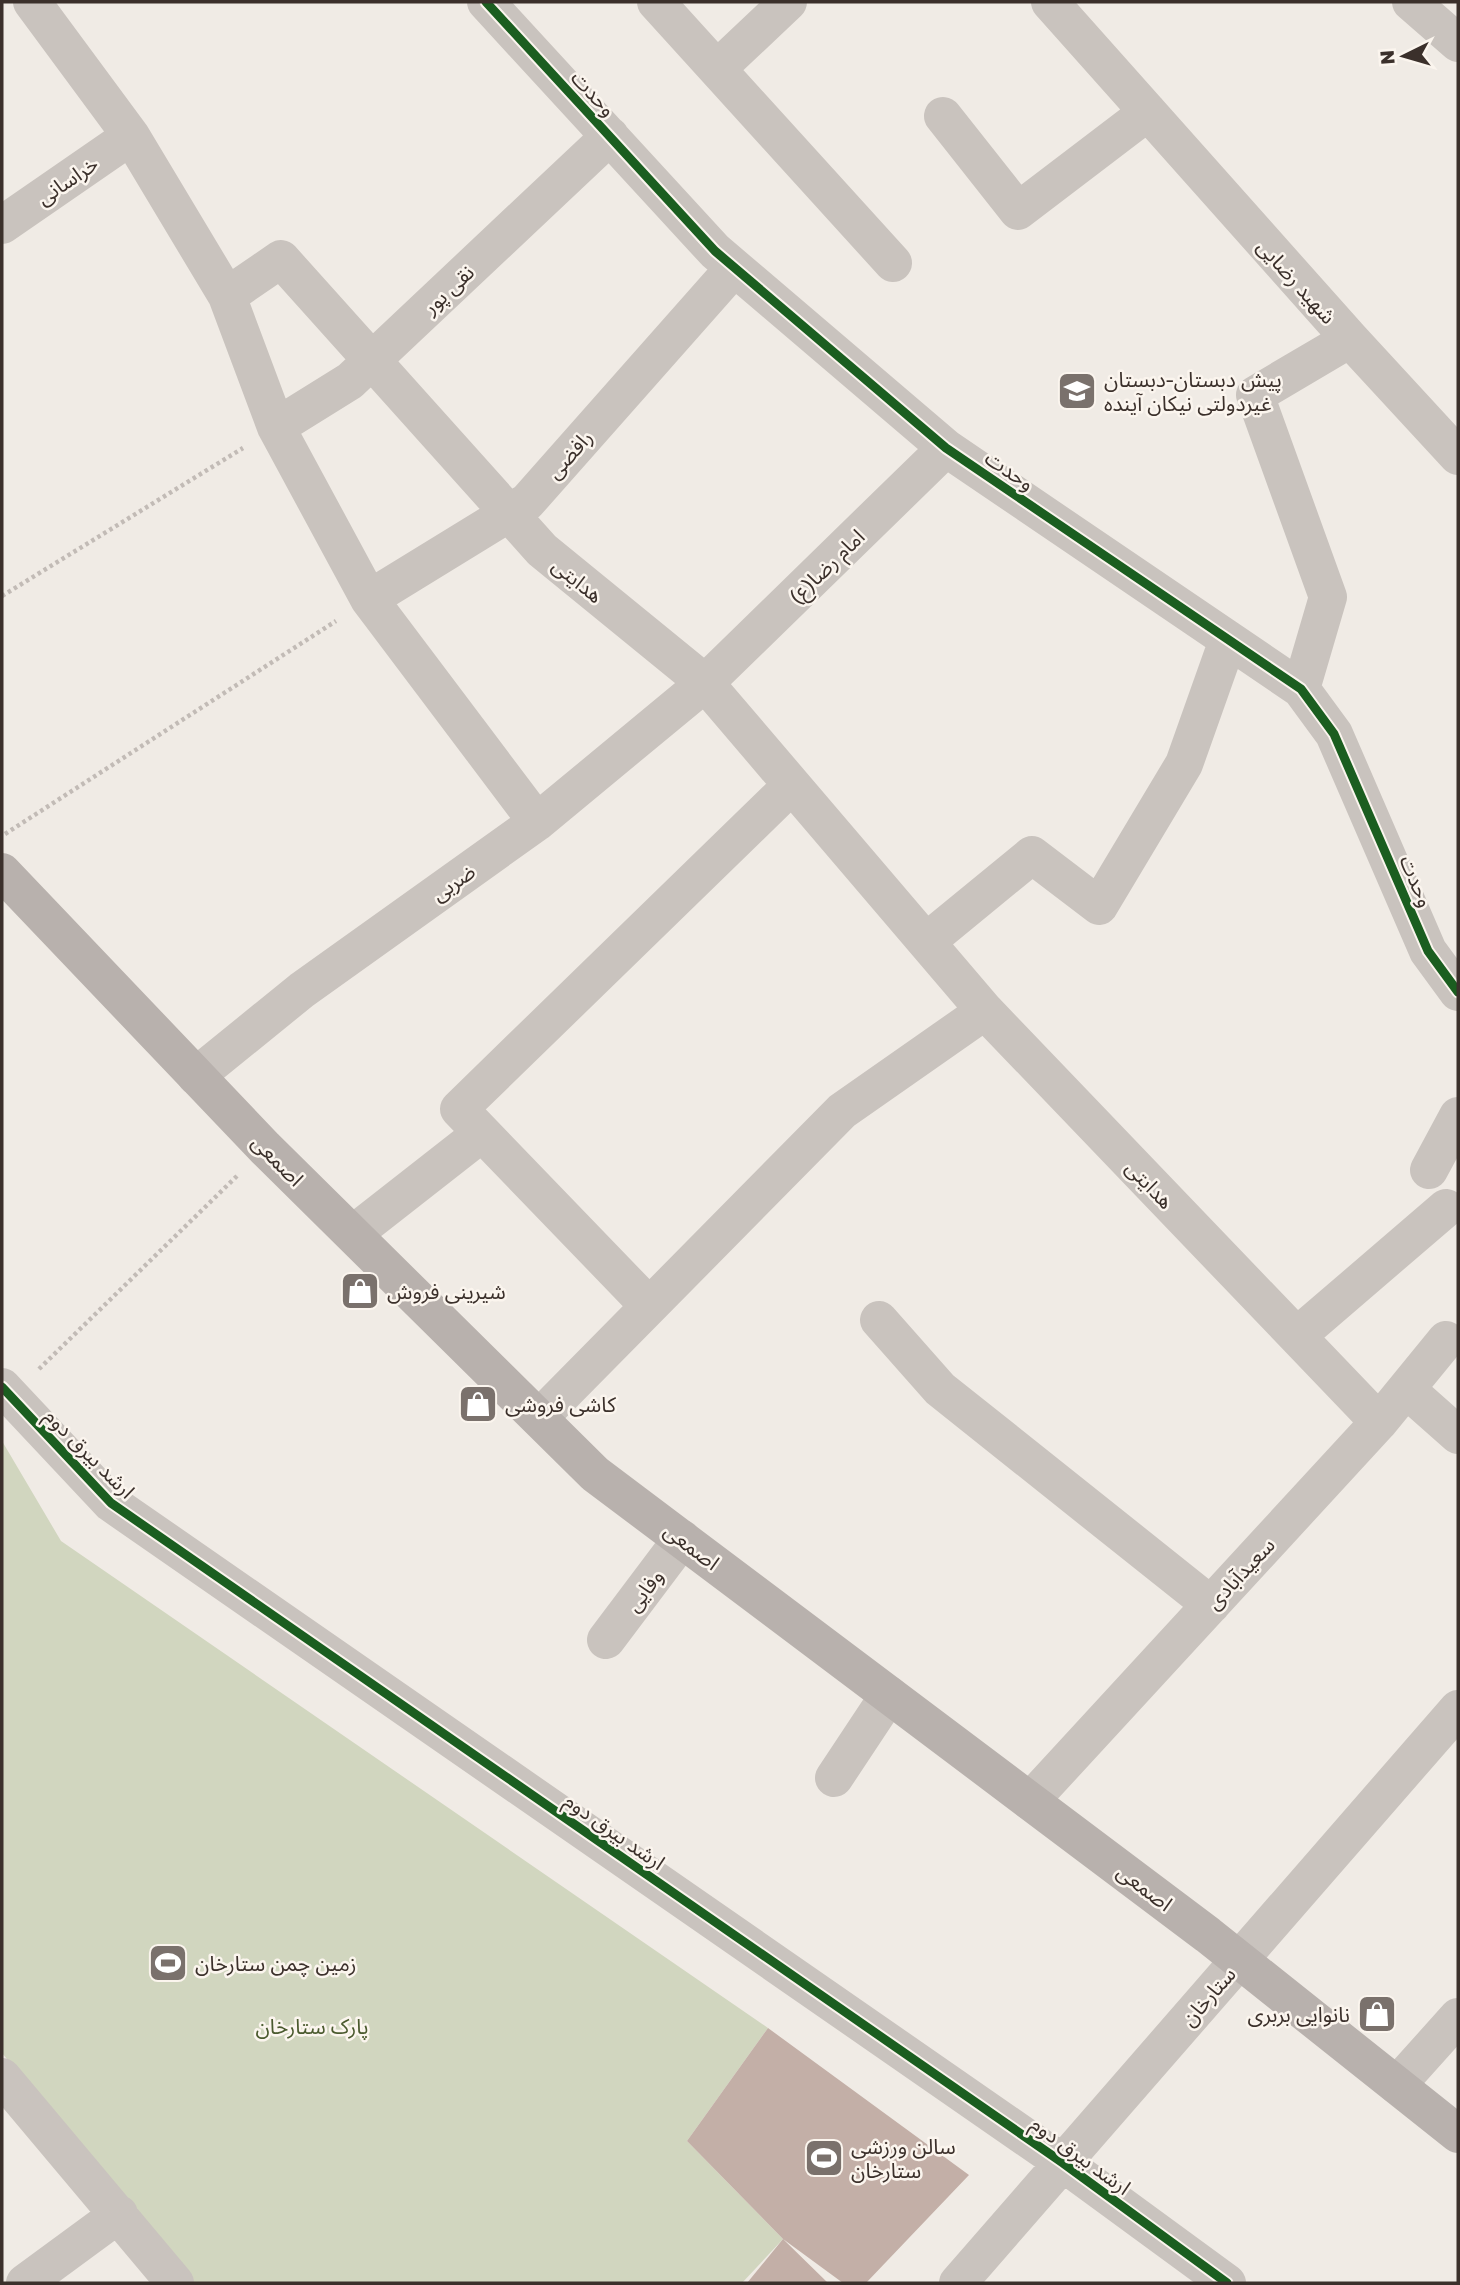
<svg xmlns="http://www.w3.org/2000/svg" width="1460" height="2285" font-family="'Golos Text','Noto Sans Arabic',sans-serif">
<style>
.green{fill:#d1d6bf}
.building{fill:#c3afa7}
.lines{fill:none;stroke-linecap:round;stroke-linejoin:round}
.path{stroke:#c2bbb6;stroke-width:4.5;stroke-dasharray:3.5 3.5;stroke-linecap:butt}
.minor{stroke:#c9c3be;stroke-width:38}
.major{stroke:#b8b1ad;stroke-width:38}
.cycleway-casing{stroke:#fbf5ee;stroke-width:13}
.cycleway{stroke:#1b5e20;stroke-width:9}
.labels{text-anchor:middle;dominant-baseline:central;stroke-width:5;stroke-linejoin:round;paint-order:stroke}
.street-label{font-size:21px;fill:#3b302b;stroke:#fbf5ee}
.poi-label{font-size:21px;fill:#3b302b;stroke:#fbf5ee;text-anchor:start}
.park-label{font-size:21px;fill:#4a5a2e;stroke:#fbf5ee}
</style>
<rect width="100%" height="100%" fill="#f0ebe5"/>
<!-- green -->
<path class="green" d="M 2,1441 L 61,1541 L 768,2028 L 687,2141 L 783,2239 L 742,2283 L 192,2283 L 2,2053 Z"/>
<!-- building -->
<path class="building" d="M 768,2028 L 969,2175 L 866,2283 L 843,2283 L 783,2239 L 687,2141 Z
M 783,2239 L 828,2283 L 747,2283 Z"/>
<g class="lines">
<!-- path -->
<path class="path" d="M 2,596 L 243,448
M 5,834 L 336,621
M 39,1369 L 238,1175"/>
<!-- minor -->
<path class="minor" d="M 32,2 L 131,136 L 227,296 L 276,427 L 369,599 L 537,822
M 486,2 L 715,251 L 946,448 L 1301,689 L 1334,734 L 1428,951 L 1458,992
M 656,2 L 893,263
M 1050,2 L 1350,339 L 1255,395 L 1328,597 L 1301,689
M 1411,2 L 1458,43
M 717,69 L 788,2
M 943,116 L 1018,211 L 1148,112
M 2,225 L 131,136
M 227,296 L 281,259 L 542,550 L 705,683 L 985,1011 L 1379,1422
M 1350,339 L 1458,456
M 276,427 L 350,381 L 610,136
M 369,599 L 527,502 L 734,268
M 926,942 L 1032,855 L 1099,906 L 1184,764 L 1228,640
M 196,1076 L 302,990 L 537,822 L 705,683 L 946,448
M 1429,1170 L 1458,1116
M 353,1234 L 482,1133
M 649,1306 L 459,1109 L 792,785
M 879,1320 L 940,1389 L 1211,1605
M 1297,1336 L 1446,1208
M 2,1387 L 111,1503 L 1063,2163 L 1227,2283
M 1406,1389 L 1458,1435
M 539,1418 L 842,1111 L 985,1011
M 606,1640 L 682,1539
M 834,1778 L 889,1695
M 1030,1801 L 1379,1422 L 1446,1340
M 2,2077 L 175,2283
M 1397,2085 L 1458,2017
M 25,2283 L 119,2214
M 958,2283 L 1458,1709"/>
<!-- major -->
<path class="major" d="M 2,872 L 265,1148 L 595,1474 L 1208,1935 L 1458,2134"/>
<!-- cycleway casing -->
<g class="cycleway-casing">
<path id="cycleway" d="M 486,2 L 715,251 L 946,448 L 1301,689 L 1334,734 L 1428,951 L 1458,992
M 2,1387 L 111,1503 L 1063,2163 L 1227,2283"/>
</g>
<!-- cycleway -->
<use href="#cycleway" class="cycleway"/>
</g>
<!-- icons -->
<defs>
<g id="school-square" transform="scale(2.0125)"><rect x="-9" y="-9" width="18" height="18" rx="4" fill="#7a716c" stroke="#fbf5ee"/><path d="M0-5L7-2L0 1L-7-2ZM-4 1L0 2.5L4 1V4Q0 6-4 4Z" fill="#fff"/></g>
<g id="shop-square" transform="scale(2.0125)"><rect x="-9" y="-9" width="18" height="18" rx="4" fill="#7a716c" stroke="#fbf5ee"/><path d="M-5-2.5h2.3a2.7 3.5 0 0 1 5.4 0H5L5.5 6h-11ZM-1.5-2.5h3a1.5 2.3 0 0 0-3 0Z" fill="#fff"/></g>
<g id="stadium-square" transform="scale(2.0125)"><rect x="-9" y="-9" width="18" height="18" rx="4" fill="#7a716c" stroke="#fbf5ee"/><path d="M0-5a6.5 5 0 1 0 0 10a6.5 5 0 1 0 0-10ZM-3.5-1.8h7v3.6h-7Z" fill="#fff"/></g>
</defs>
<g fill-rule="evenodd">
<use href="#school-square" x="1077" y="391"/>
<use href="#shop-square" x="360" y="1291"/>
<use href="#shop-square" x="478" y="1404"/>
<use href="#stadium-square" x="168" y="1963"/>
<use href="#shop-square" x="1377" y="2014"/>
<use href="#stadium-square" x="824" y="2158"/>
</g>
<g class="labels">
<!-- street labels -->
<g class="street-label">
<text transform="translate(594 93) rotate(47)">وحدت</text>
<text transform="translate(67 180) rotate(-34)">خراسانی</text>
<text transform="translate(1297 281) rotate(48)">شهید رضایی</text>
<text transform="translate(448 289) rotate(-43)">نقی پور</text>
<text transform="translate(569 454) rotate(-48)">رافضی</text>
<text transform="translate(1010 470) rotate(34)">وحدت</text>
<text transform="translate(826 566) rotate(-44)">امام رضا(ع)</text>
<text transform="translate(578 580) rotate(39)">هدایتی</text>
<text transform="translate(1417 881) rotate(67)">وحدت</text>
<text transform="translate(453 882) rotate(-35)">ضربی</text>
<text transform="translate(278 1160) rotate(45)">اصمعی</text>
<text transform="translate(1150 1184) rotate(46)">هدایتی</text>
<text transform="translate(90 1453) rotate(45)">ارشد بیرق دوم</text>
<text transform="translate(692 1546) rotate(37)">اصمعی</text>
<text transform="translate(1240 1573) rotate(-47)">سعیدآبادی</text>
<text transform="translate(644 1590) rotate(-53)">وفایی</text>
<text transform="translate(615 1831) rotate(35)">ارشد بیرق دوم</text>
<text transform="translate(1145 1887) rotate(37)">اصمعی</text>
<text transform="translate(1208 1996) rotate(-49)">ستارخان</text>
<text transform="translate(1081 2155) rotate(36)">ارشد بیرق دوم</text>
</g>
<!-- poi labels -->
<g class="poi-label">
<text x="1104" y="379">پیش دبستان-دبستان<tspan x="1104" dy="24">غیردولتی نیکان آینده</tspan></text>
<text x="387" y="1291">شیرینی فروش</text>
<text x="505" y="1404">کاشی فروشی</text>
<text x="195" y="1963">زمین چمن ستارخان</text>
<text x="1350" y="2014" text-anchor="end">نانوایی بربری</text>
<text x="851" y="2146">سالن ورزشی<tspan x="851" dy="24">ستارخان</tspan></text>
</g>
<!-- park labels -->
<g class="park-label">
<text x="312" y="2026">پارک ستارخان</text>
</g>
</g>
<!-- border -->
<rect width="1460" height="2285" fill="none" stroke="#3b302b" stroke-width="7"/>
<!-- north arrow -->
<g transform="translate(1404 56) rotate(265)" stroke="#fbf5ee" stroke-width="5" paint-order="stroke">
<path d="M0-5L12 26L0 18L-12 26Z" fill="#3b302b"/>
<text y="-10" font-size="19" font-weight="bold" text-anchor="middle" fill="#3b302b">N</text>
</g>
</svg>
